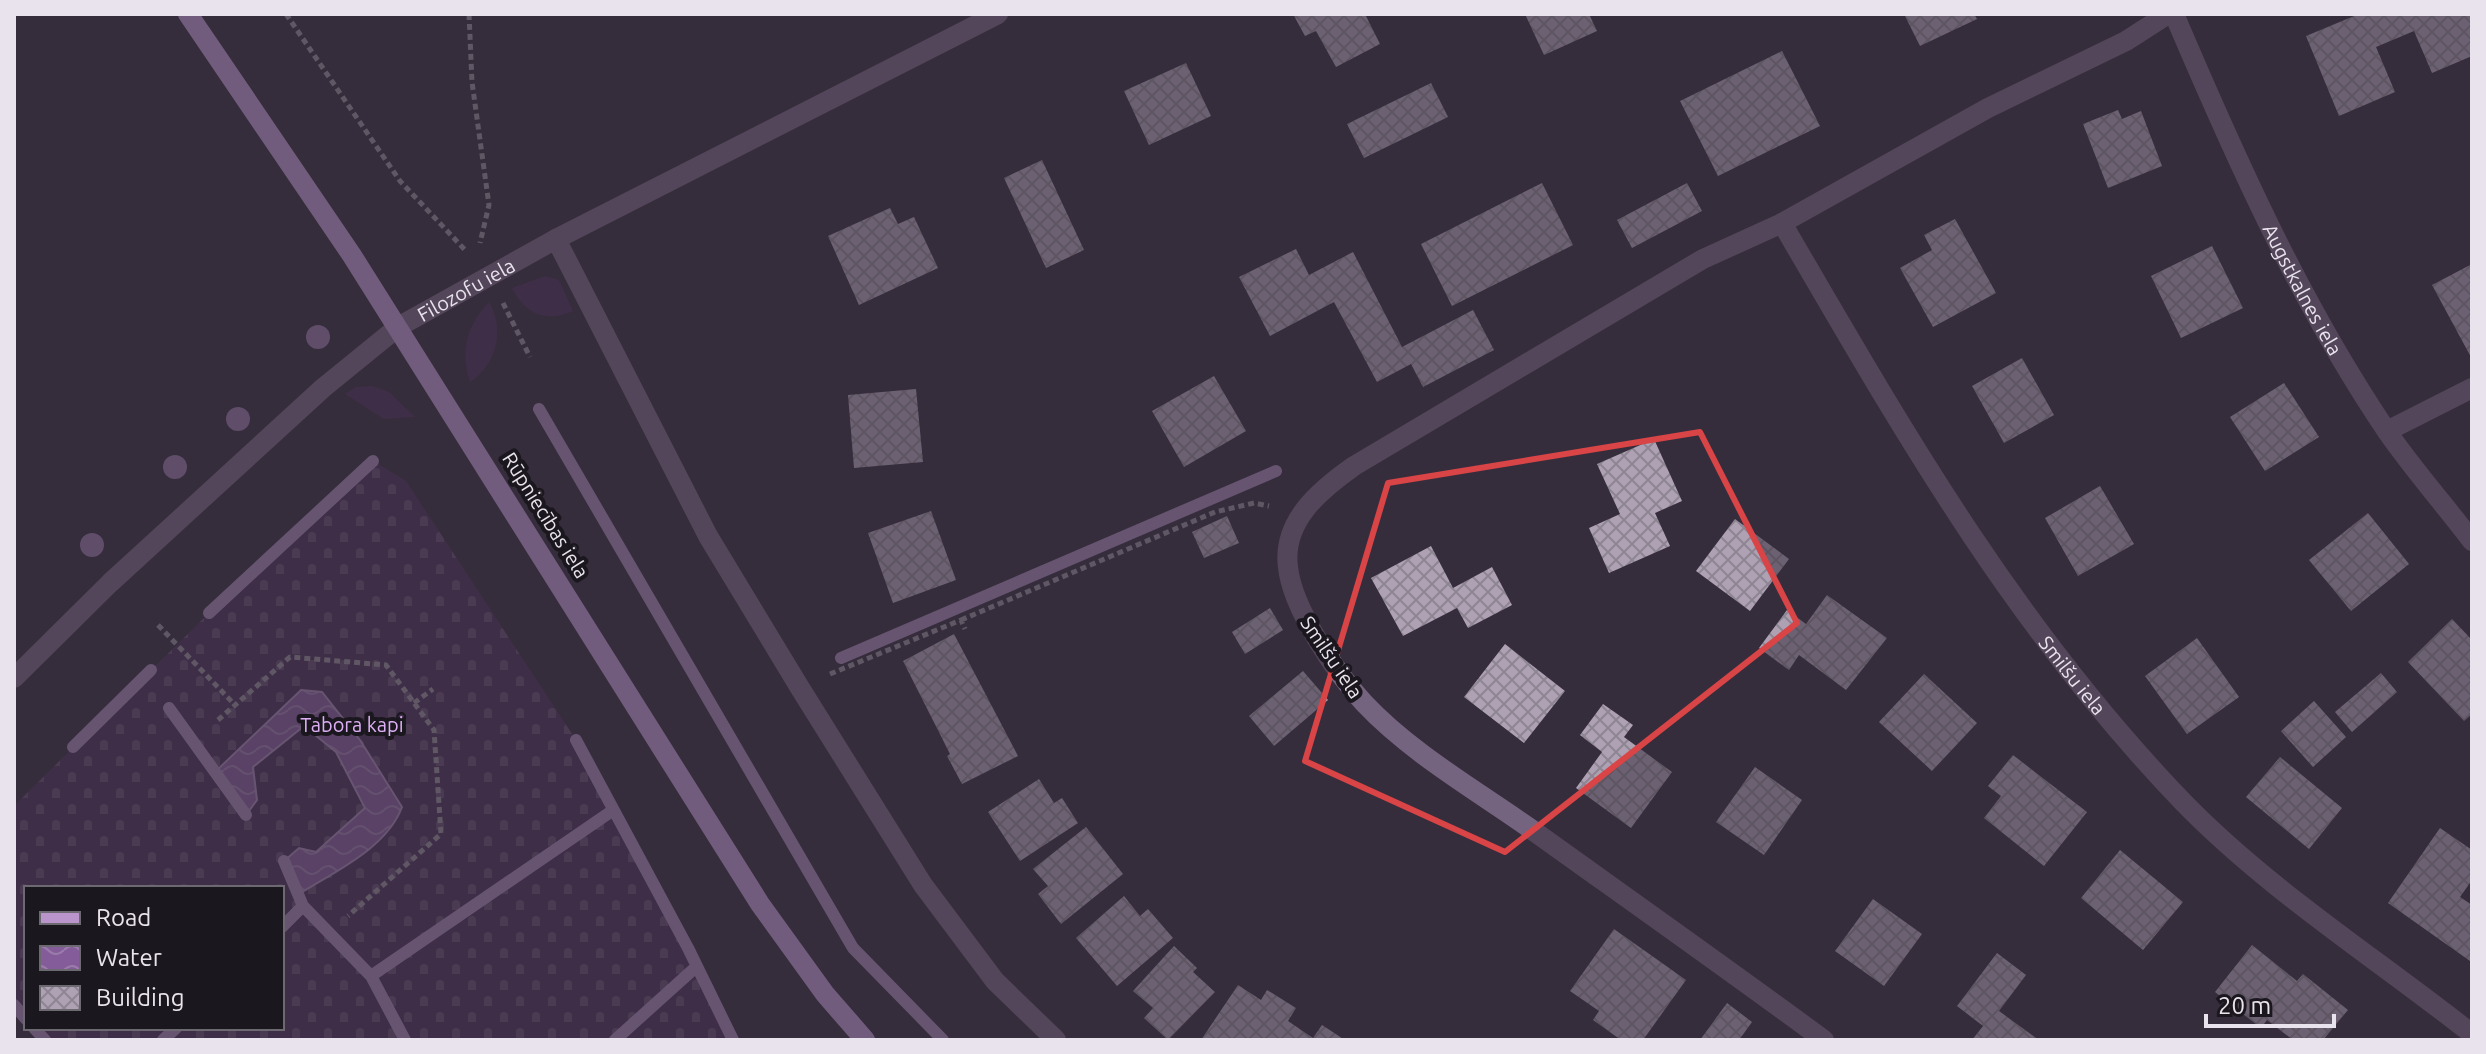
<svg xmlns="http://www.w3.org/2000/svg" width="2486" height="1054" font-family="Ubuntu,sans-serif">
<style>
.grass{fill:#492f56}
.cemetery{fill:url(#cemetery-stones)}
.water{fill:url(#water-waves);stroke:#a284b2;stroke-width:2}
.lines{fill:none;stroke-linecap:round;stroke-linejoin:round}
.stream{stroke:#a284b2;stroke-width:12}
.building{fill:url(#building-cross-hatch)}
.path{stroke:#918996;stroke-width:5;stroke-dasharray:6 4;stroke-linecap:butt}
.minor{stroke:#75647f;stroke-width:20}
.major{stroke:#b995cc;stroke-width:20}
.tree{fill:#9174a1}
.marked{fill:none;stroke:#d94446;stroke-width:6;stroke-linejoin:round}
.labels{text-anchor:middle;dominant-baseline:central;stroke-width:8;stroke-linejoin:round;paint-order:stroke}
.street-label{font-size:20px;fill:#e9e3ed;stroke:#1b171e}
.park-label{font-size:20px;fill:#dcaff4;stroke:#1b171e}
</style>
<defs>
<pattern id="cemetery-stones" width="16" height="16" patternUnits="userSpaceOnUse" patternTransform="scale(2)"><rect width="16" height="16" fill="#492f56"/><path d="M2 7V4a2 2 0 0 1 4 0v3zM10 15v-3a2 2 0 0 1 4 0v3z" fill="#634d6f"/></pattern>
<pattern id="water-waves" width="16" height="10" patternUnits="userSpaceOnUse" patternTransform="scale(2)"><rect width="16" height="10" fill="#845c99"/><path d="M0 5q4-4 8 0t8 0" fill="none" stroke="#9b7bac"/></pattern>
<pattern id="building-cross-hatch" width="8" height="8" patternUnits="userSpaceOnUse" patternTransform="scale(2)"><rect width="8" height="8" fill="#ada1b3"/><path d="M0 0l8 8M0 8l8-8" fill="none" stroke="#8e8593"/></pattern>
</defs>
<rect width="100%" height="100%" fill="#362d3c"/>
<!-- grass -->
<path class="grass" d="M 545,276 L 559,280 L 573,311 C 546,323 525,314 512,288 Z
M 489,302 C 505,330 497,364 470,382 C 460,351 467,325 489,302 Z
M 372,386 L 389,392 L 415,417 L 384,419 L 345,394 L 356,387 Z"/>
<!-- cemetery -->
<path class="cemetery" d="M 373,461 L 406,481 L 576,740 L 688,948 L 733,1040 L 45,1040 L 35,1028 L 282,1028 L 282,888 L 26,888 L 26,1018 L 14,1005 L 14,806 L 209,613 Z"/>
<!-- water -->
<path class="water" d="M 301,690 L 322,692 L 360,740 L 402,807 C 387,848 334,872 299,894 L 284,861 L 299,848 L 316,852 L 365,808 L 336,752 L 304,726 L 253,767 L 257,800 L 246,815 L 215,772 Z"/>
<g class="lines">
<!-- stream -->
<path class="stream" d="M 539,409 L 853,948 L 943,1040
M 209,613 L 373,461
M 841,658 L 1276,471
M 169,708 L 246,815
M 576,740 L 688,948 L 733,1040
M 73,747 L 151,670
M 284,861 L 303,906 L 371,976 L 405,1040
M 282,927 L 303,906
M 371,976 L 609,813
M 14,1005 L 26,1019
M 34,1028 L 45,1040
M 163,1040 L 176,1028
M 615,1040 L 696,967"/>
</g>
<!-- building -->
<path class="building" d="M 1293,14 L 1365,14 L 1380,44 L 1336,67 L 1316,31 L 1305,36 Z
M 1525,14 L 1589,14 L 1597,31 L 1544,55 Z
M 1904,14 L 1974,14 L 1977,19 L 1920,46 Z
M 2359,14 L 2472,14 L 2472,56 L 2432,73 L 2414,31 L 2376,47 L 2395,92 L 2339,116 L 2306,36 Z
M 1782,51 L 1820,126 L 1718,176 L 1680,101 Z
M 1186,63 L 1211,116 L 1149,145 L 1124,91 Z
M 1431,83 L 1448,117 L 1364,158 L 1347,124 Z
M 2118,110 L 2122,119 L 2141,111 L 2162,166 L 2108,188 L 2083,124 Z
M 1042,160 L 1084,250 L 1046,268 L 1004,178 Z
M 1542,183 L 1573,245 L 1452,306 L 1421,244 Z
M 1687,183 L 1702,211 L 1632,248 L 1617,220 Z
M 890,208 L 898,224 L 914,217 L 938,268 L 859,305 L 828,236 Z
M 1955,219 L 1996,293 L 1933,327 L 1900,268 L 1932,250 L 1924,235 Z
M 2212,246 L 2243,308 L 2181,338 L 2151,276 Z
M 1296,249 L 1309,275 L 1353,252 L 1402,347 L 1473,310 L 1494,350 L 1423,387 L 1411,364 L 1377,382 L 1334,302 L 1270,336 L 1239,277 Z
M 2472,264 L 2472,359 L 2432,285 Z
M 2022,358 L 2054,415 L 2004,443 L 1972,386 Z
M 1214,376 L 1246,431 L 1184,467 L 1152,411 Z
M 2284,383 L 2319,437 L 2265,471 L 2230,417 Z
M 916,389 L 923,462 L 854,468 L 848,395 Z
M 1654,439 L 1682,501 L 1655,513 L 1670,546 L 1609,573 L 1589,528 L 1620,514 L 1597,464 Z
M 2100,486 L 2134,544 L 2078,576 L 2045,518 Z
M 931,511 L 956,580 L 893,603 L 868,533 Z
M 2368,513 L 2409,564 L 2351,611 L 2309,560 Z
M 1227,516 L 1239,543 L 1204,558 L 1192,532 Z
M 1735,519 L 1789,559 L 1750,611 L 1696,571 Z
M 1431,546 L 1453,588 L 1492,567 L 1512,605 L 1468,628 L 1457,608 L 1403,636 L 1371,578 Z
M 1827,595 L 1887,638 L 1846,690 L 1799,655 L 1789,670 L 1759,648 L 1787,610 L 1806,624 Z
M 1270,608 L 1283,630 L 1245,654 L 1232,632 Z
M 2452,619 L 2472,640 L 2472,714 L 2464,721 L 2408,662 Z
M 954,634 L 1018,756 L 962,784 L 947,756 L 950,754 L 903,661 Z
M 2197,638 L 2239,697 L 2187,734 L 2145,676 Z
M 1505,644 L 1565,691 L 1524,743 L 1464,697 Z
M 1303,671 L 1328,700 L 1274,746 L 1249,716 Z
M 2381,673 L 2397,692 L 2352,732 L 2335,712 Z
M 1924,674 L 1977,723 L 1932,771 L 1879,722 Z
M 2314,701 L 2346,737 L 2313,767 L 2281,731 Z
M 1603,704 L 1633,725 L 1624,737 L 1672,772 L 1631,828 L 1576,788 L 1602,752 L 1580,735 Z
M 2013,755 L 2087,812 L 2044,866 L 1984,818 L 2001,796 L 1988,786 Z
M 2280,757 L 2342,808 L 2309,849 L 2246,797 Z
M 1755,767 L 1802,800 L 1764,855 L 1716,822 Z
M 1039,779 L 1054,803 L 1062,798 L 1078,823 L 1020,861 L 988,812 Z
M 1086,827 L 1123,874 L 1061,924 L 1038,894 L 1048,886 L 1033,869 Z
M 2440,828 L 2472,850 L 2472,880 L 2460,897 L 2472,905 L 2470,961 L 2388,903 Z
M 2120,850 L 2183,902 L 2143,950 L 2081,898 Z
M 1124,896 L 1140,916 L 1148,909 L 1173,938 L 1117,986 L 1076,938 Z
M 1873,899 L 1922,934 L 1884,986 L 1835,951 Z
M 1614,929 L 1686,980 L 1643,1040 L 1621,1040 L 1593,1020 L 1599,1011 L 1570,991 Z
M 2252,945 L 2297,981 L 2303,974 L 2348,1010 L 2323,1040 L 2293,1040 L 2267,1020 L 2261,1028 L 2215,992 Z
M 1174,946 L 1197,968 L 1193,972 L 1215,992 L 1168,1040 L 1144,1018 L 1153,1008 L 1133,991 Z
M 1997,953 L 2026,975 L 1999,1011 L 2039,1040 L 1972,1040 L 1983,1026 L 1957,1006 Z
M 1238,985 L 1261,1000 L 1267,990 L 1296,1008 L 1288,1021 L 1313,1038 L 1322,1025 L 1345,1040 L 1201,1040 Z
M 1727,1003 L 1752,1022 L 1739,1040 L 1700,1040 Z"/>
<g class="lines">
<!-- path -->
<path class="path" d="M 286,14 L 400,181 L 467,252
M 469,14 L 472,82 L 489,205 L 480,243
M 503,303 L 530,357
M 961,620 L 1215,512 L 1254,503 L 1269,506
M 158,625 L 235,705
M 830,674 L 961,620 L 965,629
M 414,703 L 433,689
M 218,720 L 290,657 L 386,665 L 434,730 L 441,834 L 348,916"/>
<!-- minor -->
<g class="minor">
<path id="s1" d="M 2174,14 C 2235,157 2299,301 2386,430 C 2412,468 2444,504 2472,541"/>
<path id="s2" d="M 1782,223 C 1903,431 2015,628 2184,803 C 2270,891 2376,958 2472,1034"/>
<path d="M 556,239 L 708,536 L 800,688 L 923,885 L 995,981 L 1056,1040"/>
<path d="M 2387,431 L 2472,388"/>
<path id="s3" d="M 14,678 L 110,583 L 323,388 L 398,327 L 556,239 L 998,14"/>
<path d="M 1824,1040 C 1726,968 1627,898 1528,827 C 1474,789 1410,752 1364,703 C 1336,673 1292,608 1288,567 C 1282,521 1320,490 1354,466 L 1703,259 L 1782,223 L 1988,108 L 2126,41 L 2168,14"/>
</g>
<!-- major -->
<path class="major" d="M 188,14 L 351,254 L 760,904 L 825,994 L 865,1040"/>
</g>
<!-- trees -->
<g class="tree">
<circle cx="318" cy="337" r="12"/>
<circle cx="238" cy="419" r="12"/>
<circle cx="175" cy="467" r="12"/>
<circle cx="92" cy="545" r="12"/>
</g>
<!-- marked area -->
<path d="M0 0H2486V1054H0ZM 1700,432 L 1797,623 L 1505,852 L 1305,761 L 1388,483 Z" fill="#362d3c" fill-opacity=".55" fill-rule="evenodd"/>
<path class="marked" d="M 1700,432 L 1797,623 L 1505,852 L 1305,761 L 1388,483 Z"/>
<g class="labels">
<!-- street labels -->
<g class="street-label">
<text stroke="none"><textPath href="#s1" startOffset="304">Augstkalnes iela</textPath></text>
<text stroke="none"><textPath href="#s3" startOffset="598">Filozofu iela</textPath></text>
<text transform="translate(546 515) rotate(58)">Rūpniecības iela</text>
<text transform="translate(1332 657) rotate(56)">Smilšu iela</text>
<text stroke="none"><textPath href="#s2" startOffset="538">Smilšu iela</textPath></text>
</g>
<!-- park labels -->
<g class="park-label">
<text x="352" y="724">Tabora kapi</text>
</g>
</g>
<!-- border -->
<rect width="2486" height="1054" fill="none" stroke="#e9e3ed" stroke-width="32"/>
<!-- legend -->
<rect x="24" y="886" width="260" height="144" fill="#1b171e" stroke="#6d6971" stroke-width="2"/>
<rect x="40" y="912" width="40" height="12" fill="#b995cc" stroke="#6d6971" stroke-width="2"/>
<text x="96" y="926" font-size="24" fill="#e9e3ed">Road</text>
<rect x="40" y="946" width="40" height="24" fill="url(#water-waves)" stroke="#6d6971" stroke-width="2"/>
<text x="96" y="966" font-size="24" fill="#e9e3ed">Water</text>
<rect x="40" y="986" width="40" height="24" fill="url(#building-cross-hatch)" stroke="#6d6971" stroke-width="2"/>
<text x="96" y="1006" font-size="24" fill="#e9e3ed">Building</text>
<!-- scale -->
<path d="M2206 1014v12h128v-12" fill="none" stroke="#e9e3ed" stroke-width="4"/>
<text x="2218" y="1014" font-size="24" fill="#e9e3ed" stroke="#1b171e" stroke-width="6" paint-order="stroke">20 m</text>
</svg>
